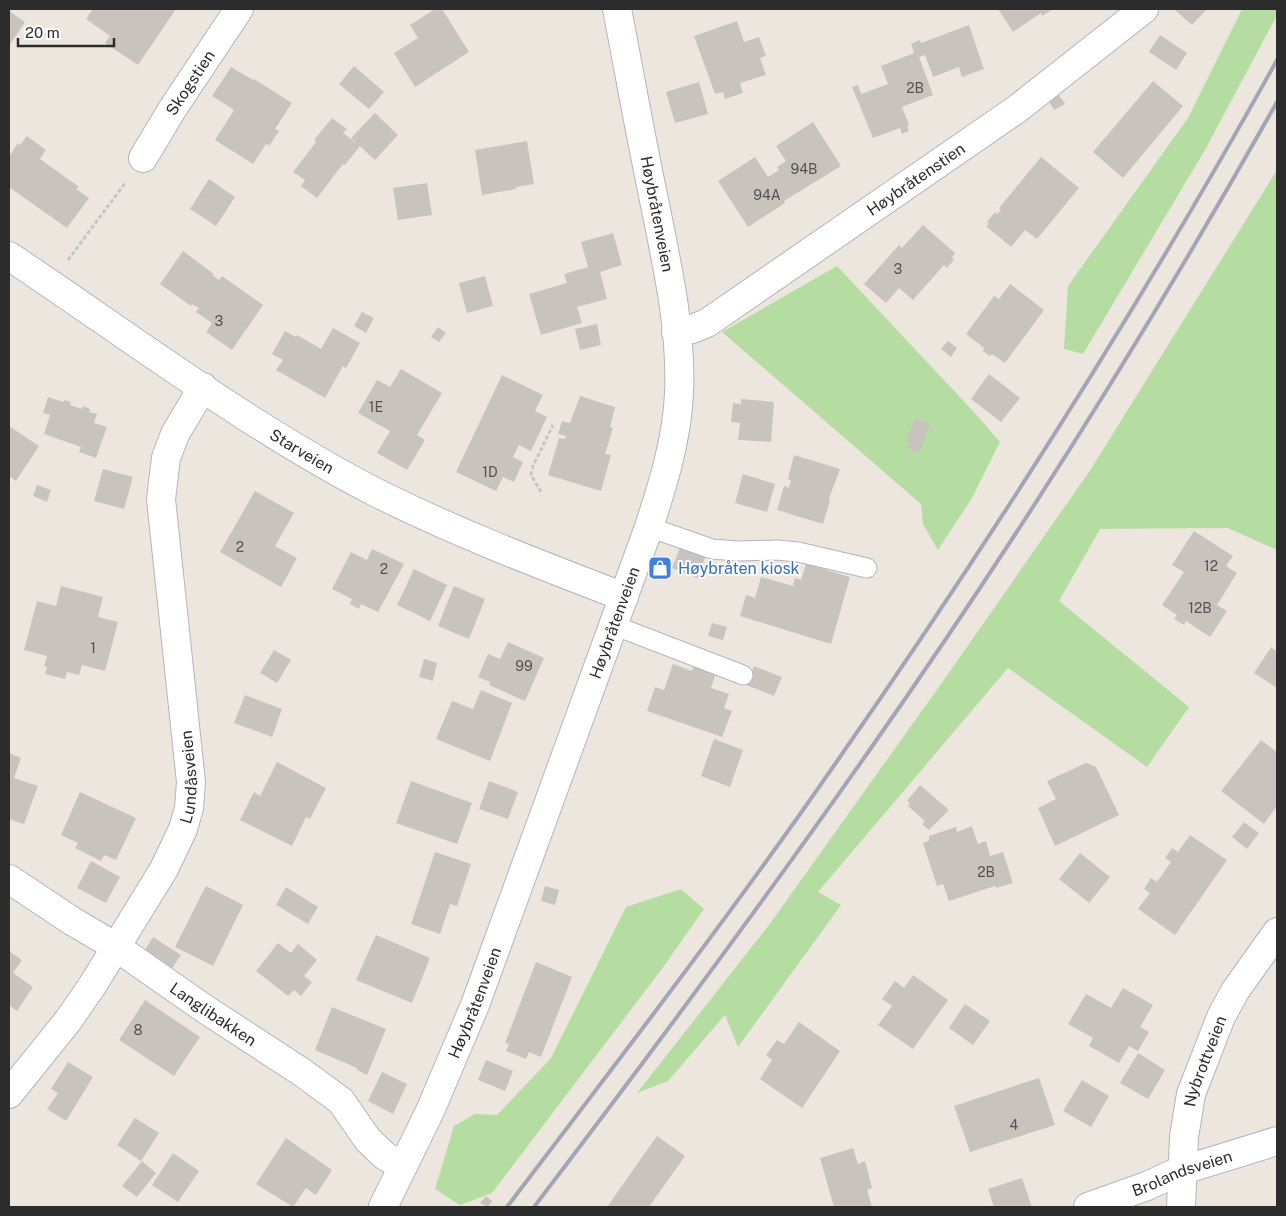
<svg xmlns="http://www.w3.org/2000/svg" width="1286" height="1216" font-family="'Public Sans',sans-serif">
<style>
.green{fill:#b5dda1}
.building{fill:#c8c4bd}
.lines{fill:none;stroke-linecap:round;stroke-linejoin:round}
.lane-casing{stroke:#b2b5be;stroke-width:21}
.street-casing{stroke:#b2b5be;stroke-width:30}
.secondary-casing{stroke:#b2b5be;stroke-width:30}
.path{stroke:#c4c4c4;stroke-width:3;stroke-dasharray:4 2.5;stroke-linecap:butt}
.lane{stroke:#fff;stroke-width:19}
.street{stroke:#fff;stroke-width:28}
.secondary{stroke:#fff;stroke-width:28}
.rail{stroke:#a2a5b4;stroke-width:4}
.labels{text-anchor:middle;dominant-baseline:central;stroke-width:4;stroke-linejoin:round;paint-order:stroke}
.number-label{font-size:14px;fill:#535250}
.street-label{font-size:16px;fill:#2c2c2c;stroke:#fff}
.shop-label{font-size:16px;fill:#366cbe;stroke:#fff;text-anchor:start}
</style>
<rect width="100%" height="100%" fill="#ece6df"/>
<!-- green -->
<path class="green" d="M 1242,9 L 1277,9 L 1277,15 L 1205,150 L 1083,354 L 1064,349 L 1068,286 L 1188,118 Z
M 1277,170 L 1277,550 L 1228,528 L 1100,529 L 1059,601 L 1189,707 L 1147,767 L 1008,668 L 818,892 L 841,905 L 738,1047 L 725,1015 L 668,1081 L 637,1093 L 769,925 L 946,677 L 1091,469 Z
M 837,266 L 973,411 L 1000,442 L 972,498 L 938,550 L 923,524 L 921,504 L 722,332 Z
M 681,889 L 704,909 L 664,966 L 492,1193 L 460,1205 L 435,1189 L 454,1126 L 475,1114 L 497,1115 L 551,1058 L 626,907 Z"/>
<!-- building -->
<path class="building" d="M 93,9 L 176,9 L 138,65 L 105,43 L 110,36 L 86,19 Z
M 435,9 L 442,9 L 469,52 L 415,87 L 394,53 L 418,38 L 410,25 Z
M 998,9 L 1053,9 L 1042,16 L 1041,13 L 1013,32 Z
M 1176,9 L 1207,9 L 1192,25 L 1175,10 Z
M 9,11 L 25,22 L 9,46 Z
M 737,21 L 744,42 L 759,37 L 766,56 L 760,58 L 766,75 L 740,83 L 743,93 L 725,99 L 723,92 L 715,94 L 694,36 Z
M 969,25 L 984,69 L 962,77 L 959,67 L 933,77 L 925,55 L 919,57 L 933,95 L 902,107 L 909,125 L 907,126 L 909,131 L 902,134 L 900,128 L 873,138 L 852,87 L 858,85 L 861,94 L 888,84 L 881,66 L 914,53 L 911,44 L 920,40 L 921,43 Z
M 1160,35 L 1187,53 L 1176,70 L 1149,52 Z
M 354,66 L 384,92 L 369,109 L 339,84 Z
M 231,67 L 253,80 L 254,79 L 292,103 L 275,129 L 279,131 L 269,146 L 266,144 L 253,164 L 215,140 L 234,110 L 212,96 Z
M 1153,81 L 1183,106 L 1123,178 L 1093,152 Z
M 699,82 L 708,114 L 675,123 L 666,92 Z
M 1059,95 L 1065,104 L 1054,110 L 1049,102 Z
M 375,113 L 398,135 L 375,160 L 351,138 Z
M 332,118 L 347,129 L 343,133 L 360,146 L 345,165 L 343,164 L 317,198 L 301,186 L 305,180 L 293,172 L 316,142 L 314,140 Z
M 813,122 L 841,166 L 784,201 L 785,203 L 748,227 L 718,181 L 755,157 L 768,177 L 779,170 L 777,167 L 786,161 L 776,146 Z
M 27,136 L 46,150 L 40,159 L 79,187 L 76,189 L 89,198 L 67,228 L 9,187 L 9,157 L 18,143 L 20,145 Z
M 527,141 L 534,184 L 516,187 L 516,189 L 482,195 L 475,150 Z
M 1041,157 L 1079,188 L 1037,239 L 1025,230 L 1011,247 L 986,226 L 989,224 L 987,222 L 995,212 L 997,214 L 1001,210 L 999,208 Z
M 209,179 L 235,197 L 216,226 L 190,209 Z
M 427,183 L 432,215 L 398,220 L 393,188 Z
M 923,225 L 955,253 L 952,258 L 954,260 L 947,268 L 944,265 L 913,300 L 899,288 L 886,303 L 864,284 L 899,245 L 902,248 Z
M 613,233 L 622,265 L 600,272 L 607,299 L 577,307 L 582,323 L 541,335 L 529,294 L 567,283 L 564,274 L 588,267 L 581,242 Z
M 183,251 L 214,274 L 212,275 L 219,280 L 222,276 L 263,305 L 232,350 L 206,332 L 212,323 L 196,312 L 199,308 L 192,304 L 191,306 L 160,284 Z
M 485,276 L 493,306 L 467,313 L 459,283 Z
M 1010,284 L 1044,310 L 1005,363 L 992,354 L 990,356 L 983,351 L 984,348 L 966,334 L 994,296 L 999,299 Z
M 362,312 L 374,318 L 366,333 L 354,326 Z
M 597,324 L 601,345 L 580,350 L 575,329 Z
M 438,327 L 446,333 L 439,342 L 431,337 Z
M 333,328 L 360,343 L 346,368 L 343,366 L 325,398 L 276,370 L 283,360 L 272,354 L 285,331 L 296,337 L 297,335 L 321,349 Z
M 948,341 L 957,348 L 951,357 L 941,349 Z
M 401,369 L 442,393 L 417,435 L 425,440 L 407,470 L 377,453 L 390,431 L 358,413 L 377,380 L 390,387 Z
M 989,374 L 1020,398 L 1001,422 L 971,399 Z
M 502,375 L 543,395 L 535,411 L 547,417 L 531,451 L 519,445 L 513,457 L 523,462 L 514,482 L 503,477 L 496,491 L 456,472 Z
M 580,396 L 615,407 L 610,427 L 613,428 L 605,454 L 611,455 L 601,491 L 548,475 L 559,438 L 565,439 L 566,436 L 558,434 L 562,421 L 570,423 Z
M 48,397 L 63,402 L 64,400 L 71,402 L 70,405 L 82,409 L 83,406 L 90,409 L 89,412 L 97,414 L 94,423 L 107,427 L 96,458 L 79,452 L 81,447 L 44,434 L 50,415 L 43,413 Z
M 741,399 L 774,402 L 771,442 L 738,440 L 740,423 L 731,422 L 733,403 L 741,404 Z
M 915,418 L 930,424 L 919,453 L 906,448 L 909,441 L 906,440 Z
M 9,426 L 39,446 L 16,481 L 9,476 Z
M 794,455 L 840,469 L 831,493 L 829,500 L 830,501 L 823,524 L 777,510 L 784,486 L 789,488 L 791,480 L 788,479 Z
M 103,469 L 133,477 L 124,509 L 94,501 Z
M 743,474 L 775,484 L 767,512 L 735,503 Z
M 37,485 L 51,490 L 47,502 L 33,496 Z
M 255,491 L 294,513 L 275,546 L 297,558 L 281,587 L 220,552 Z
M 1194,531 L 1233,556 L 1226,566 L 1237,573 L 1217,605 L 1227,611 L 1210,637 L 1186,621 L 1184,625 L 1174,619 L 1177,615 L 1162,605 L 1184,572 L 1172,565 Z
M 681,545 L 706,555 L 698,578 L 672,568 Z
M 372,549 L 404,564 L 378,612 L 361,604 L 359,609 L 350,604 L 352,599 L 332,589 L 351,552 L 367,560 Z
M 806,564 L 850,577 L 831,644 L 740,616 L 746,595 L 755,598 L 761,577 L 793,586 L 795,578 L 801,580 Z
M 414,569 L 447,585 L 430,621 L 397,605 Z
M 61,586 L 103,597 L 98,617 L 118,622 L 105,671 L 82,665 L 79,675 L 67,672 L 65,679 L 45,674 L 47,667 L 44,666 L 47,656 L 24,650 L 37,601 L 56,606 Z
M 454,586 L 485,599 L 469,639 L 438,626 Z
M 712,623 L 727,627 L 723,640 L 708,636 Z
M 508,642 L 544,658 L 525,701 L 489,685 L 490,682 L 478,677 L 488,654 L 500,659 Z
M 1271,647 L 1277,652 L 1277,688 L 1254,673 Z
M 274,650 L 291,660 L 277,683 L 260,673 Z
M 424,659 L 437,663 L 433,681 L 419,677 Z
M 695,662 L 717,670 L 711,688 L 729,694 L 724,708 L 732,711 L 722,737 L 647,711 L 655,687 L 664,690 L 673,664 L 692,671 Z
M 754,666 L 782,677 L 774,696 L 746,685 Z
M 481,690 L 512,703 L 490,761 L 436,739 L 452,701 L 473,709 Z
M 245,695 L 282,709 L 272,737 L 234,723 Z
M 714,739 L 743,750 L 730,787 L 701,776 Z
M 1261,740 L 1277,752 L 1277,806 L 1264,824 L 1221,791 Z
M 9,753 L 21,758 L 14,778 L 38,786 L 24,824 L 9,819 Z
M 277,762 L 326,788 L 310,819 L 306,817 L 292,846 L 240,820 L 254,792 L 260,796 Z
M 1086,763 L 1096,767 L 1119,815 L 1055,846 L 1038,808 L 1056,799 L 1047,781 Z
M 411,781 L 472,803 L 457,844 L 396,823 Z
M 489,781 L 518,792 L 508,819 L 479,809 Z
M 920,785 L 949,810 L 929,830 L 922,824 L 925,821 L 908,806 L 910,803 L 907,801 Z
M 80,792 L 136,818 L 116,860 L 104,855 L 101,861 L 75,848 L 78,843 L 61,835 Z
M 1244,822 L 1259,833 L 1247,849 L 1232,837 Z
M 972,826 L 978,844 L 986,841 L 990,856 L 1003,852 L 1013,883 L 996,888 L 995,886 L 949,901 L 943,884 L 937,886 L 923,843 L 929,841 L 929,836 L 956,827 L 957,832 Z
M 1190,835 L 1227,860 L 1175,935 L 1138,909 L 1150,893 L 1144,889 L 1151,878 L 1157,882 L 1171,862 L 1165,858 L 1172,848 L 1178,852 Z
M 435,852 L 471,864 L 457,906 L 450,904 L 440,934 L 411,924 Z
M 1080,853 L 1110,877 L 1089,903 L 1059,879 Z
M 91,861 L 120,877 L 106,903 L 77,888 Z
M 206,886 L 243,905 L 213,966 L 175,947 Z
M 545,886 L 559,890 L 555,905 L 541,901 Z
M 286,887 L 318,907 L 308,924 L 276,905 Z
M 376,935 L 430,958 L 412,1003 L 356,980 Z
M 153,937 L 181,955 L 171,970 L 143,953 Z
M 278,943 L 291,953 L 298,944 L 317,960 L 304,976 L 312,982 L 301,996 L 294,990 L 288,996 L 256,971 Z
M 9,951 L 22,960 L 13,973 L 33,987 L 17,1011 L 9,1005 Z
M 536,962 L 572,977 L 541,1057 L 529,1052 L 526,1059 L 506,1051 L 509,1044 L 505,1043 Z
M 913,975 L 948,1000 L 913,1049 L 878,1025 L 892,1006 L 882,999 L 895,981 L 904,988 Z
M 1123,988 L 1153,1005 L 1140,1027 L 1149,1032 L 1138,1051 L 1129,1046 L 1119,1063 L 1089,1046 L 1093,1038 L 1068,1024 L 1086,994 L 1111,1008 Z
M 145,1000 L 200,1037 L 174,1076 L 119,1040 Z
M 965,1004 L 990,1021 L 973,1045 L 949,1028 Z
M 332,1007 L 386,1029 L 367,1075 L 357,1070 L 357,1068 L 315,1050 Z
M 799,1022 L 840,1051 L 802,1108 L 760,1079 L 772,1060 L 766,1055 L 777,1040 L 784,1044 Z
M 1138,1053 L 1165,1070 L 1148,1099 L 1120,1083 Z
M 486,1060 L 513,1071 L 505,1091 L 478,1080 Z
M 68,1062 L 93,1077 L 66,1121 L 47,1109 L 58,1093 L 51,1089 Z
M 382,1072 L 407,1084 L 393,1114 L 368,1101 Z
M 1039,1078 L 1055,1125 L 970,1152 L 954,1106 Z
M 1082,1080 L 1109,1096 L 1091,1127 L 1063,1111 Z
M 135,1118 L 159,1133 L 141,1161 L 117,1145 Z
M 657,1136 L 685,1156 L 649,1207 L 607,1207 Z
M 286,1138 L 332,1170 L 316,1195 L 306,1188 L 293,1207 L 256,1184 Z
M 853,1148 L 858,1164 L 865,1161 L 872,1188 L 867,1190 L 872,1207 L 834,1207 L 820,1158 Z
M 173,1153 L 199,1171 L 178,1202 L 152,1185 Z
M 142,1161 L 156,1173 L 137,1197 L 122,1186 Z
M 1022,1178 L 1032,1207 L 994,1207 L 988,1189 Z
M 486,1196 L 492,1201 L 488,1207 L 480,1203 Z"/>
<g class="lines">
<!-- lane casing -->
<g class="lane-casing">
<path id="lane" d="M 649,527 L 712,549 L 738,551 L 777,550 L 798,552 L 867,568
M 613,625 L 743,675"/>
</g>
<!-- street casing -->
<g class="street-casing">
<g id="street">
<path id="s1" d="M 143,158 L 173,108 L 239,9"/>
<path id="s2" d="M 676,332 L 692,329 L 707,323 L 1017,109 L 1144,9"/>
<path id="s3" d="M 9,879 L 72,921 L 116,947 L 205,1009 L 303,1073 L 341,1101 L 368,1140 L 385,1156 L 403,1166"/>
<path id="s4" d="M 9,1094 L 67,1022 L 92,986 L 164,869 L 183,829 L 189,808 L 191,782 L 161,499 L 166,458 L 175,434 L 203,387"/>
<path id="s5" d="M 1088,1207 L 1147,1186 L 1177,1172 L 1277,1141"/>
<path id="s6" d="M 1181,1207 L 1184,1137 L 1191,1094 L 1221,1017 L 1235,991 L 1277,932"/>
</g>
</g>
<!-- secondary casing -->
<g class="secondary-casing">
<g id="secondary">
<path id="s7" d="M 9,256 C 129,336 249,427 377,493 C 457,533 541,565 624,597"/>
<path id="s8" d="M 383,1207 L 430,1111 L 475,1005 L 649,527 C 663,484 677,439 679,394 C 682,327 666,260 653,195 C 640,133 629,71 617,9"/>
</g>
</g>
<!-- path -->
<path class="path" d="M 68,260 L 125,183
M 541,492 L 531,475 L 533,466 L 553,425"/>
<!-- lane -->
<use href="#lane" class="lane"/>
<!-- street -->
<use href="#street" class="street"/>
<!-- secondary -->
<use href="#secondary" class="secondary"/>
<!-- rail -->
<path class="rail" d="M 507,1207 C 605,1078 704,949 798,817 C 970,573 1132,321 1277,60
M 534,1207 C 649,1056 762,904 871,748 C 1016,541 1153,322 1277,102"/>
</g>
<!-- icons -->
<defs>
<g id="shop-square" transform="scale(1.25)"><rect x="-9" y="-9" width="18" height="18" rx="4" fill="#3f7fe0" stroke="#fff"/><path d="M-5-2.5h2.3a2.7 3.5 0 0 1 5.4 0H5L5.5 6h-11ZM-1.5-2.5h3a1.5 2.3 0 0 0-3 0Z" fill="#fff"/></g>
</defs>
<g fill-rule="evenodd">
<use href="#shop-square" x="660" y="568"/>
</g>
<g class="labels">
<!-- number labels -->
<g class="number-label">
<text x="915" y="88">2B</text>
<text x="804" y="169">94B</text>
<text x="767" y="195">94A</text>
<text x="898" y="269">3</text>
<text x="219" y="321">3</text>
<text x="376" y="407">1E</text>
<text x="490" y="472">1D</text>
<text x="240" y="547">2</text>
<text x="1211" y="566">12</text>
<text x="384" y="569">2</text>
<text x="1200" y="608">12B</text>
<text x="93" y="648">1</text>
<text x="524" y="666">99</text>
<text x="986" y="872">2B</text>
<text x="138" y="1030">8</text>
<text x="1014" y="1125">4</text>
</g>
<!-- street labels -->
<g class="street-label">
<text stroke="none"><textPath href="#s1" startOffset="89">Skogstien</textPath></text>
<text stroke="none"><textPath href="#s2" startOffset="286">Høybråtenstien</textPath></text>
<text transform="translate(657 214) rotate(79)">Høybråtenveien</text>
<text stroke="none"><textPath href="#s7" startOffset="352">Starveien</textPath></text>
<text stroke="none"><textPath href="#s8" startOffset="629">Høybråtenveien</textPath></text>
<text stroke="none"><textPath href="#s4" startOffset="371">Lundåsveien</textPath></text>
<text stroke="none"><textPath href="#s8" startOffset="224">Høybråtenveien</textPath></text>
<text stroke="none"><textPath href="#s3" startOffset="245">Langlibakken</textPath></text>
<text stroke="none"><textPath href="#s6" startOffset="149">Nybrottveien</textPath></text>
<text stroke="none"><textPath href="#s5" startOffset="100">Brolandsveien</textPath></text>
</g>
<!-- shop labels -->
<g class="shop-label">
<text x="678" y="568">Høybråten kiosk</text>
</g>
</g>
<!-- border -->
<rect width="1286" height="1216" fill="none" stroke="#2c2c2c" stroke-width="20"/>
<!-- scale -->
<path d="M18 38v8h96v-8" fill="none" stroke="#2c2c2c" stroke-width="2.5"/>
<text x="25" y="38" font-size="15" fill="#2c2c2c" stroke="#ffffff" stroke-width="4" paint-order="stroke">20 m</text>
</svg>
